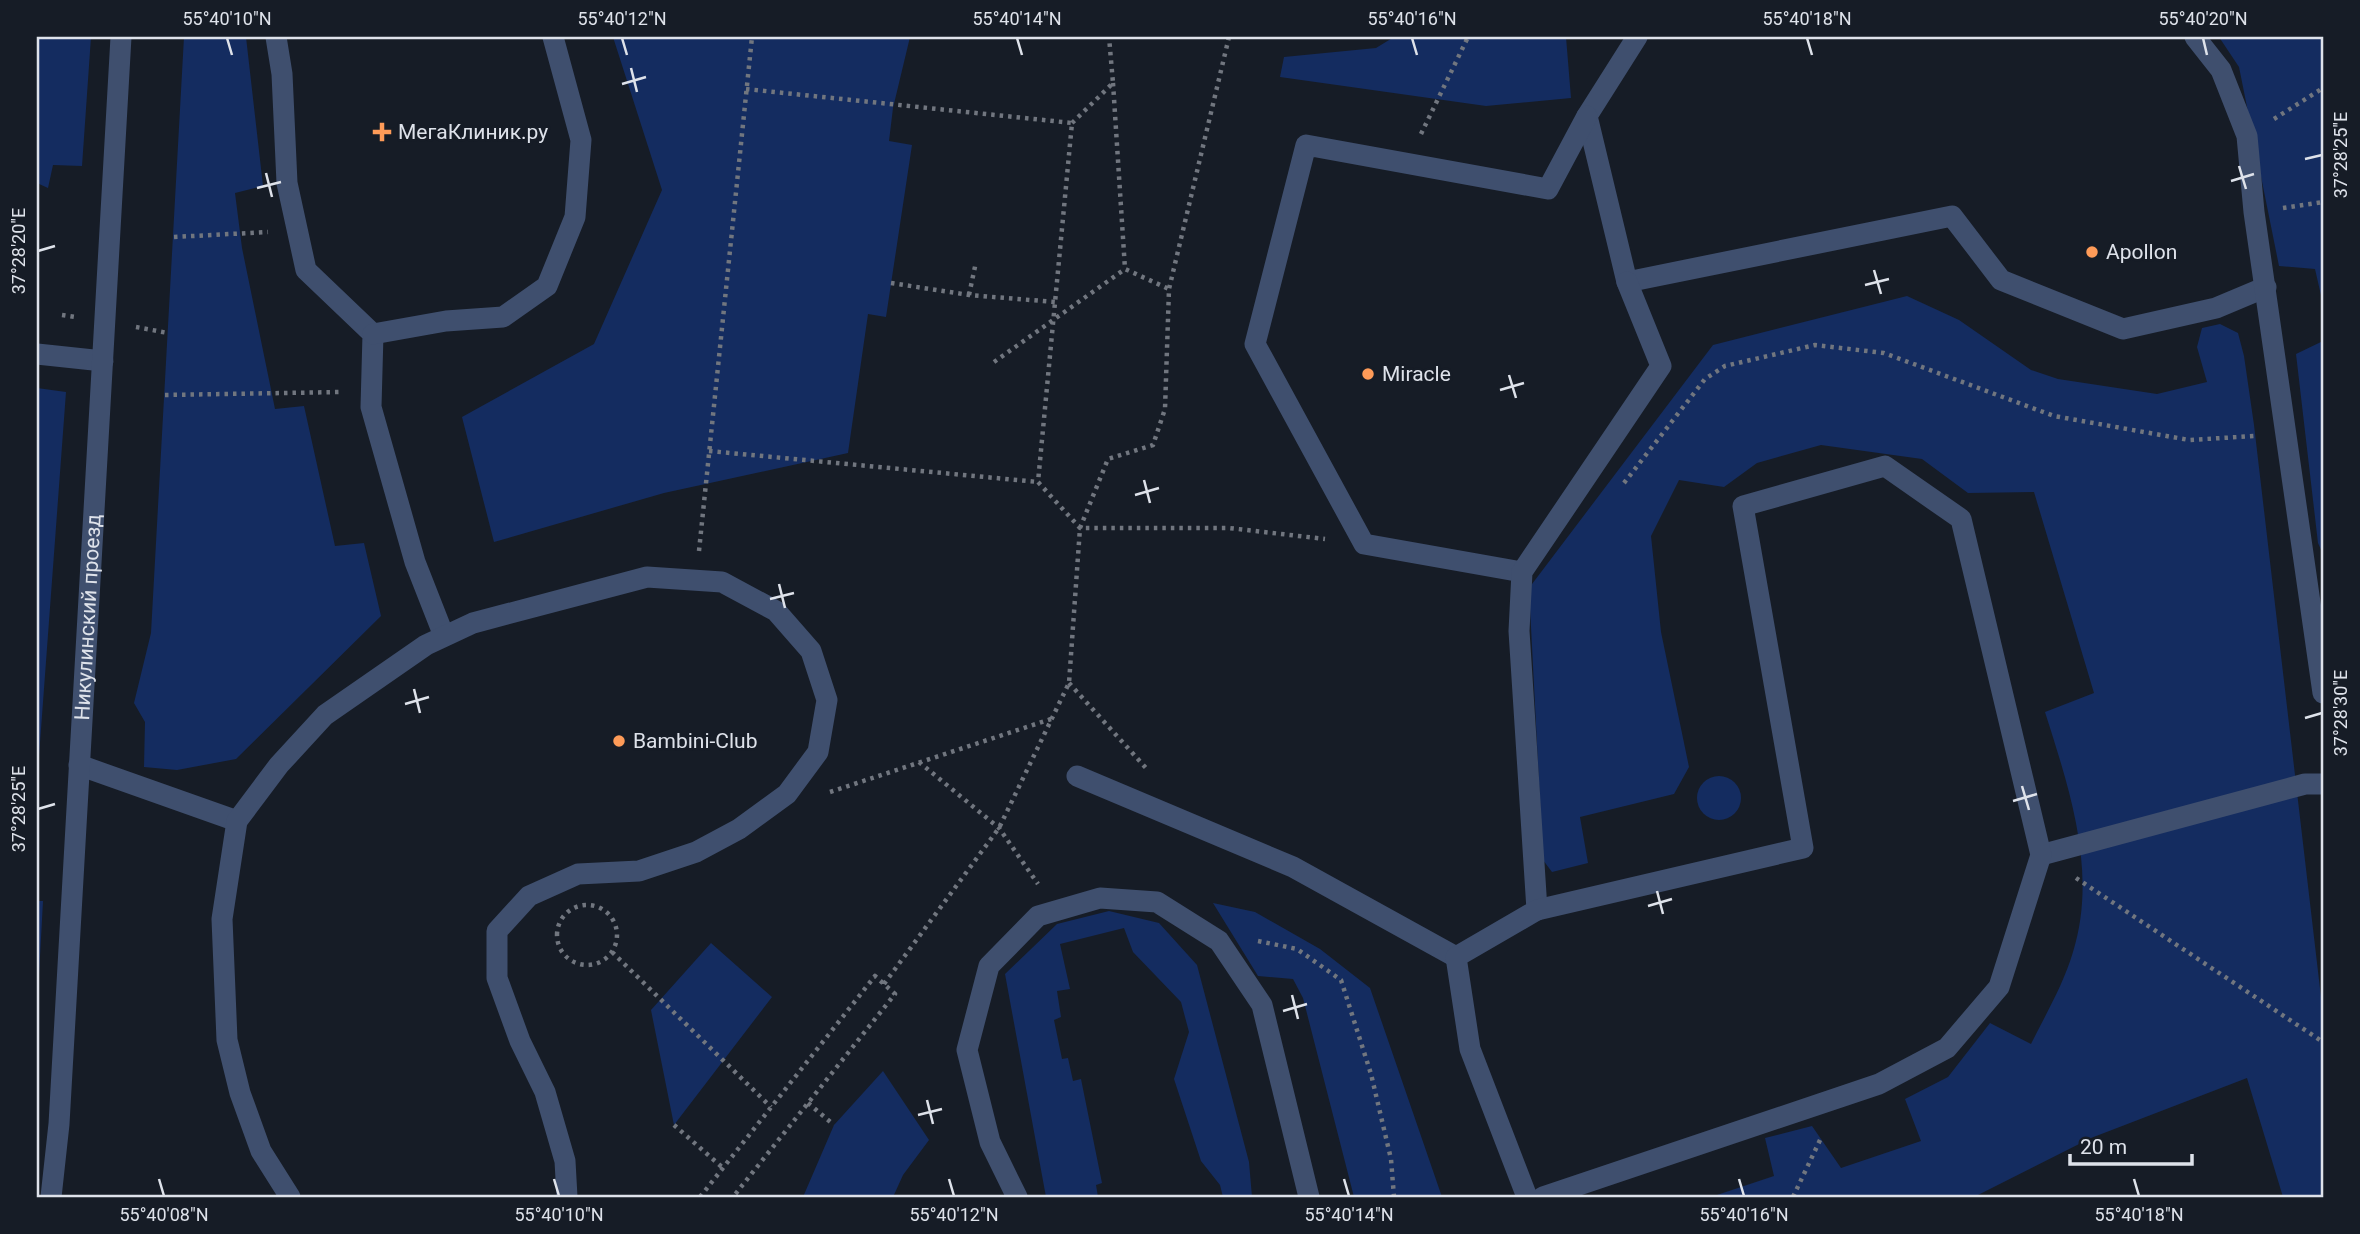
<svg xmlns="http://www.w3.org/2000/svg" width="2360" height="1234" font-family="Roboto,sans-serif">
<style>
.green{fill:#142c60}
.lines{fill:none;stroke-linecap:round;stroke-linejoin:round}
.path{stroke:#71767f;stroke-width:4.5;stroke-dasharray:3.5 5;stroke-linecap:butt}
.minor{stroke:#3f4f6e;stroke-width:21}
.ticks{fill:none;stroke:#dee2ea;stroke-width:2.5}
.poi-dot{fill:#fe9b58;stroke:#161c26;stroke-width:2.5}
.labels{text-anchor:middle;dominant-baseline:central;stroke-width:5;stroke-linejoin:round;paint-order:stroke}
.poi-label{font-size:21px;fill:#dee2ea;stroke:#161c26;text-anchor:start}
.street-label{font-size:21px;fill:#dee2ea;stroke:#161c26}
.neatline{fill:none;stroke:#dee2ea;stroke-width:2.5}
.ticks-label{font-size:18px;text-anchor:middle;fill:#dee2ea}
</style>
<rect width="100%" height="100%" fill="#161c26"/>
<!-- green -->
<path class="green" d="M 37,37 L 91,37 L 82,166 L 53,165 L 48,188 L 37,183 Z
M 184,37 L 246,37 L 263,186 L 235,193 L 242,248 L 275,409 L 304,406 L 335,546 L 364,543 L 381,616 L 236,759 L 177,770 L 144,767 L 145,722 L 134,703 L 151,633 Z
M 613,37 L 910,37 L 893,108 L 889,141 L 912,145 L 886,317 L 868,314 L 848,453 L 664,493 L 494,542 L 462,417 L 594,344 L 662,190 Z
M 1394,37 L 1566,37 L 1571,98 L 1486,106 L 1280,77 L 1284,57 L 1376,48 Z
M 2219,37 L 2323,37 L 2323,304 L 2315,269 L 2279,266 L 2239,67 Z
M 1907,296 L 1959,320 L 2031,370 L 2058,379 L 2157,394 L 2207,382 L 2197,347 L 2202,328 L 2220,324 L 2238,333 L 2244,356 L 2254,425 L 2323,1014 L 2323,1197 L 2283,1197 L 2247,1078 L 2091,1138 L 1974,1197 L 1711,1197 L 1774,1176 L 1765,1138 L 1812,1126 L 1841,1168 L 1921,1141 L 1905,1099 L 1948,1077 L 1990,1023 L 2031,1044 C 2046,1014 2064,983 2073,952 C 2098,872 2069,788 2045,712 L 2094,693 L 2034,492 L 1968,493 L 1922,459 L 1821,445 L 1757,463 L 1724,487 L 1679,480 L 1651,536 L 1661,632 L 1689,767 L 1674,794 L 1580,817 L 1588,863 L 1552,872 L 1543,860 L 1529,588 L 1713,345 Z
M 2323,341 L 2323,554 L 2318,543 L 2296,354 Z
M 37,388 L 66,392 L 37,783 Z
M1697 798a22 22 0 1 1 44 0a22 22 0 1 1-44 0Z
M 37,901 L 43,901 L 37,1012 Z
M 1213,903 L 1255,912 L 1320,949 L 1370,988 L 1442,1197 L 1354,1197 L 1303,998 L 1293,979 L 1258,976 Z
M 1109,911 L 1159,923 L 1197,965 L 1249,1162 L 1252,1197 L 1223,1197 L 1220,1185 L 1201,1161 L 1174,1079 L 1189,1032 L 1181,1002 L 1133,952 L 1124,928 L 1060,944 L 1070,989 L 1057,991 L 1061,1017 L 1054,1020 L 1062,1059 L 1068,1058 L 1073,1081 L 1081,1079 L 1102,1183 L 1096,1185 L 1098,1197 L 1046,1197 L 1005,974 L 1057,924 Z
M 711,943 L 772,997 L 674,1125 L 651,1010 Z
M 883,1071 L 929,1140 L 903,1175 L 893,1197 L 803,1197 L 834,1125 Z"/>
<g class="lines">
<!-- path -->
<path class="path" d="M 1113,83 L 1125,269
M 746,89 L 1072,123 L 1038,482 L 1080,528 L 1229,528 L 1325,539
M 2274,119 L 2323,88
M 1072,123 L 1113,83 L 1109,37
M 1421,134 L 1468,37
M 2283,208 L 2323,202
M 174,237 L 268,232
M 891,283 L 969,295 L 1055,302
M 969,295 L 976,262
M 62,315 L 75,317
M 136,327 L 168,333
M 994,362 L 1125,269 L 1169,289
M 165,395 L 342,392
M 709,451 L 1038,482
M 1624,483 L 1705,379 L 1725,366 L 1815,345 L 1884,353 L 2054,416 L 2189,440 L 2255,436
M 699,551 L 752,37
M 1069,683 L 1146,768
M 919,762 L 999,828 L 1038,884
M 830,792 L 1051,719
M 2076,878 L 2323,1042
M557 935a30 30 0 1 1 60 0a30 30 0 1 1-60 0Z
M 1258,941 L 1297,949 L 1341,980 L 1371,1074 L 1391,1159 L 1394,1197
M 612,952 L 771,1107
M 884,984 L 999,828 L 1069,683 L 1080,528 L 1108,459 L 1153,445 L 1165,409 L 1169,289 L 1229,37
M 808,1103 L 834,1125
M 674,1125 L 723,1168
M 700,1197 L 875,976 L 895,994 L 733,1197
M 1793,1197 L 1821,1138"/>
<!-- minor -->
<g class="minor">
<path d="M 276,37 L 282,74 L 287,183 L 306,270 L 373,334 L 371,407 L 415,562 L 444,636"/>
<path d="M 1637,37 L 1587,116 L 1627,282 L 1952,216 L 2001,280 L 2123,329 L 2216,308 L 2266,287"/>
<path d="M 2195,37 L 2221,70 L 2247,136 L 2254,212 L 2323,693"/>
<path d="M 373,334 L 446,321 L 503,317 L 547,286 L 575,217 L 581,140 L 553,37"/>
<path d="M 37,354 L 103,361"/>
<path d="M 1522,572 L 1364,544 L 1255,344 L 1306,145 L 1548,189 L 1587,116"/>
<path d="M 79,765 L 237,821"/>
<path d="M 1077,776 L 1293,867 L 1456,957"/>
<path d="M 2041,855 L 2305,784 L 2323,784"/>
<path d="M 1537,910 L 1519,631 L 1522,572 L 1661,366 L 1627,282"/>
<path id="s1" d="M 51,1197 L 59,1124 L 121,37"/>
<path d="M 290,1197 L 261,1151 L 240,1093 L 227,1040 L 222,919 L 237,821 L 279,765 L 325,715 L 426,645 L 473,623 L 647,577 L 722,582 L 776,611 L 811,651 L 827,700 L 818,752 L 787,794 L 739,829 L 696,852 L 639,871 L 578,874 L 529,896 L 497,931 L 497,978 L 520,1041 L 545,1092 L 565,1161 L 567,1197"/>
<path d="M 1017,1197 L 990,1142 L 967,1050 L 989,966 L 1038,916 L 1100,898 L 1157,902 L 1219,941 L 1262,1005 L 1309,1197"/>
<path d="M 1527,1197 L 1470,1049 L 1456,957 L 1537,910 L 1803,848 L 1743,506 L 1885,466 L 1961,519 L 2041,855 L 1999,987 L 1947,1048 L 1879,1084 L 1543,1197"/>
</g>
</g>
<!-- ticks -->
<path class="ticks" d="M 227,38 L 232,55M 622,38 L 627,55M 1017,38 L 1022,55M 1412,38 L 1417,55M 1807,38 L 1812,55M 2203,38 L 2207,55M 631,68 L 637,92M 622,84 L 646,77M 2305,159 L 2322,155M 2239,166 L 2246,189M 266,173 L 272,197M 2231,181 L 2254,174M 257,188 L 281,182M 38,251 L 55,246M 1874,270 L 1881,294M 1865,285 L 1889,279M 1509,375 L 1516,398M 1500,390 L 1524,383M 1144,480 L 1150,503M 1135,495 L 1159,488M 779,584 L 785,608M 770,599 L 794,593M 414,689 L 420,713M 405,704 L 429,697M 2305,718 L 2322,713M 2022,786 L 2029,810M 2013,801 L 2037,794M 38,809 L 55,804M 1657,891 L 1663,914M 1648,906 L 1672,899M 1292,995 L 1298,1019M 1283,1011 L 1307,1004M 927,1100 L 933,1124M 918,1115 L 942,1109M 159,1179 L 164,1196M 554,1179 L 559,1196M 949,1179 L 954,1196M 1344,1179 L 1349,1196M 1739,1179 L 1744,1196M 2134,1179 L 2139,1196"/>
<!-- markers -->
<g class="poi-dot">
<path d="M378.5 121.5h7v7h7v7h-7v7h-7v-7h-7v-7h7z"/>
<circle cx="2092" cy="252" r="7"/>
<circle cx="1368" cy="374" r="7"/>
<circle cx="619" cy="741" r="7"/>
</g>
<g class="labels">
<!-- poi labels -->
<g class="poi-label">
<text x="398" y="132">МегаКлиник.ру</text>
<text x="2106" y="252">Apollon</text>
<text x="1382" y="374">Miracle</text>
<text x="633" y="741">Bambini-Club</text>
</g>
<!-- street labels -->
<g class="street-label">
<text stroke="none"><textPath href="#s1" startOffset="581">Никулинский проезд</textPath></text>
</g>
</g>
<!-- border -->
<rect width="2360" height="1234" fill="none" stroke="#161c26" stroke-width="77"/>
<!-- scale -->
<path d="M2070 1154v10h122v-10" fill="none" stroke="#dee2ea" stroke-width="3.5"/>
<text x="2080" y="1154" font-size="21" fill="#dee2ea" stroke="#161c26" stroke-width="5" paint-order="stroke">20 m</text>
<rect x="38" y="38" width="2284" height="1158" class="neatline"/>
<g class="ticks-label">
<text x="227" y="25">55°40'10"N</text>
<text x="622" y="25">55°40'12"N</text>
<text x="1017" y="25">55°40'14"N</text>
<text x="1412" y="25">55°40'16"N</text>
<text x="1807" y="25">55°40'18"N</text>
<text x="2203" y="25">55°40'20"N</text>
<text transform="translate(2341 155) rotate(-90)" y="6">37°28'25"E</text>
<text transform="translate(19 251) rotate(-90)" y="6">37°28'20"E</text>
<text transform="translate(2341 713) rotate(-90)" y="6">37°28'30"E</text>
<text transform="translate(19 809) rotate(-90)" y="6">37°28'25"E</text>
<text x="164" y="1221">55°40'08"N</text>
<text x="559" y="1221">55°40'10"N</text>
<text x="954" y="1221">55°40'12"N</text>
<text x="1349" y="1221">55°40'14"N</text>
<text x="1744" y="1221">55°40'16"N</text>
<text x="2139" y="1221">55°40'18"N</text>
</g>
</svg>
